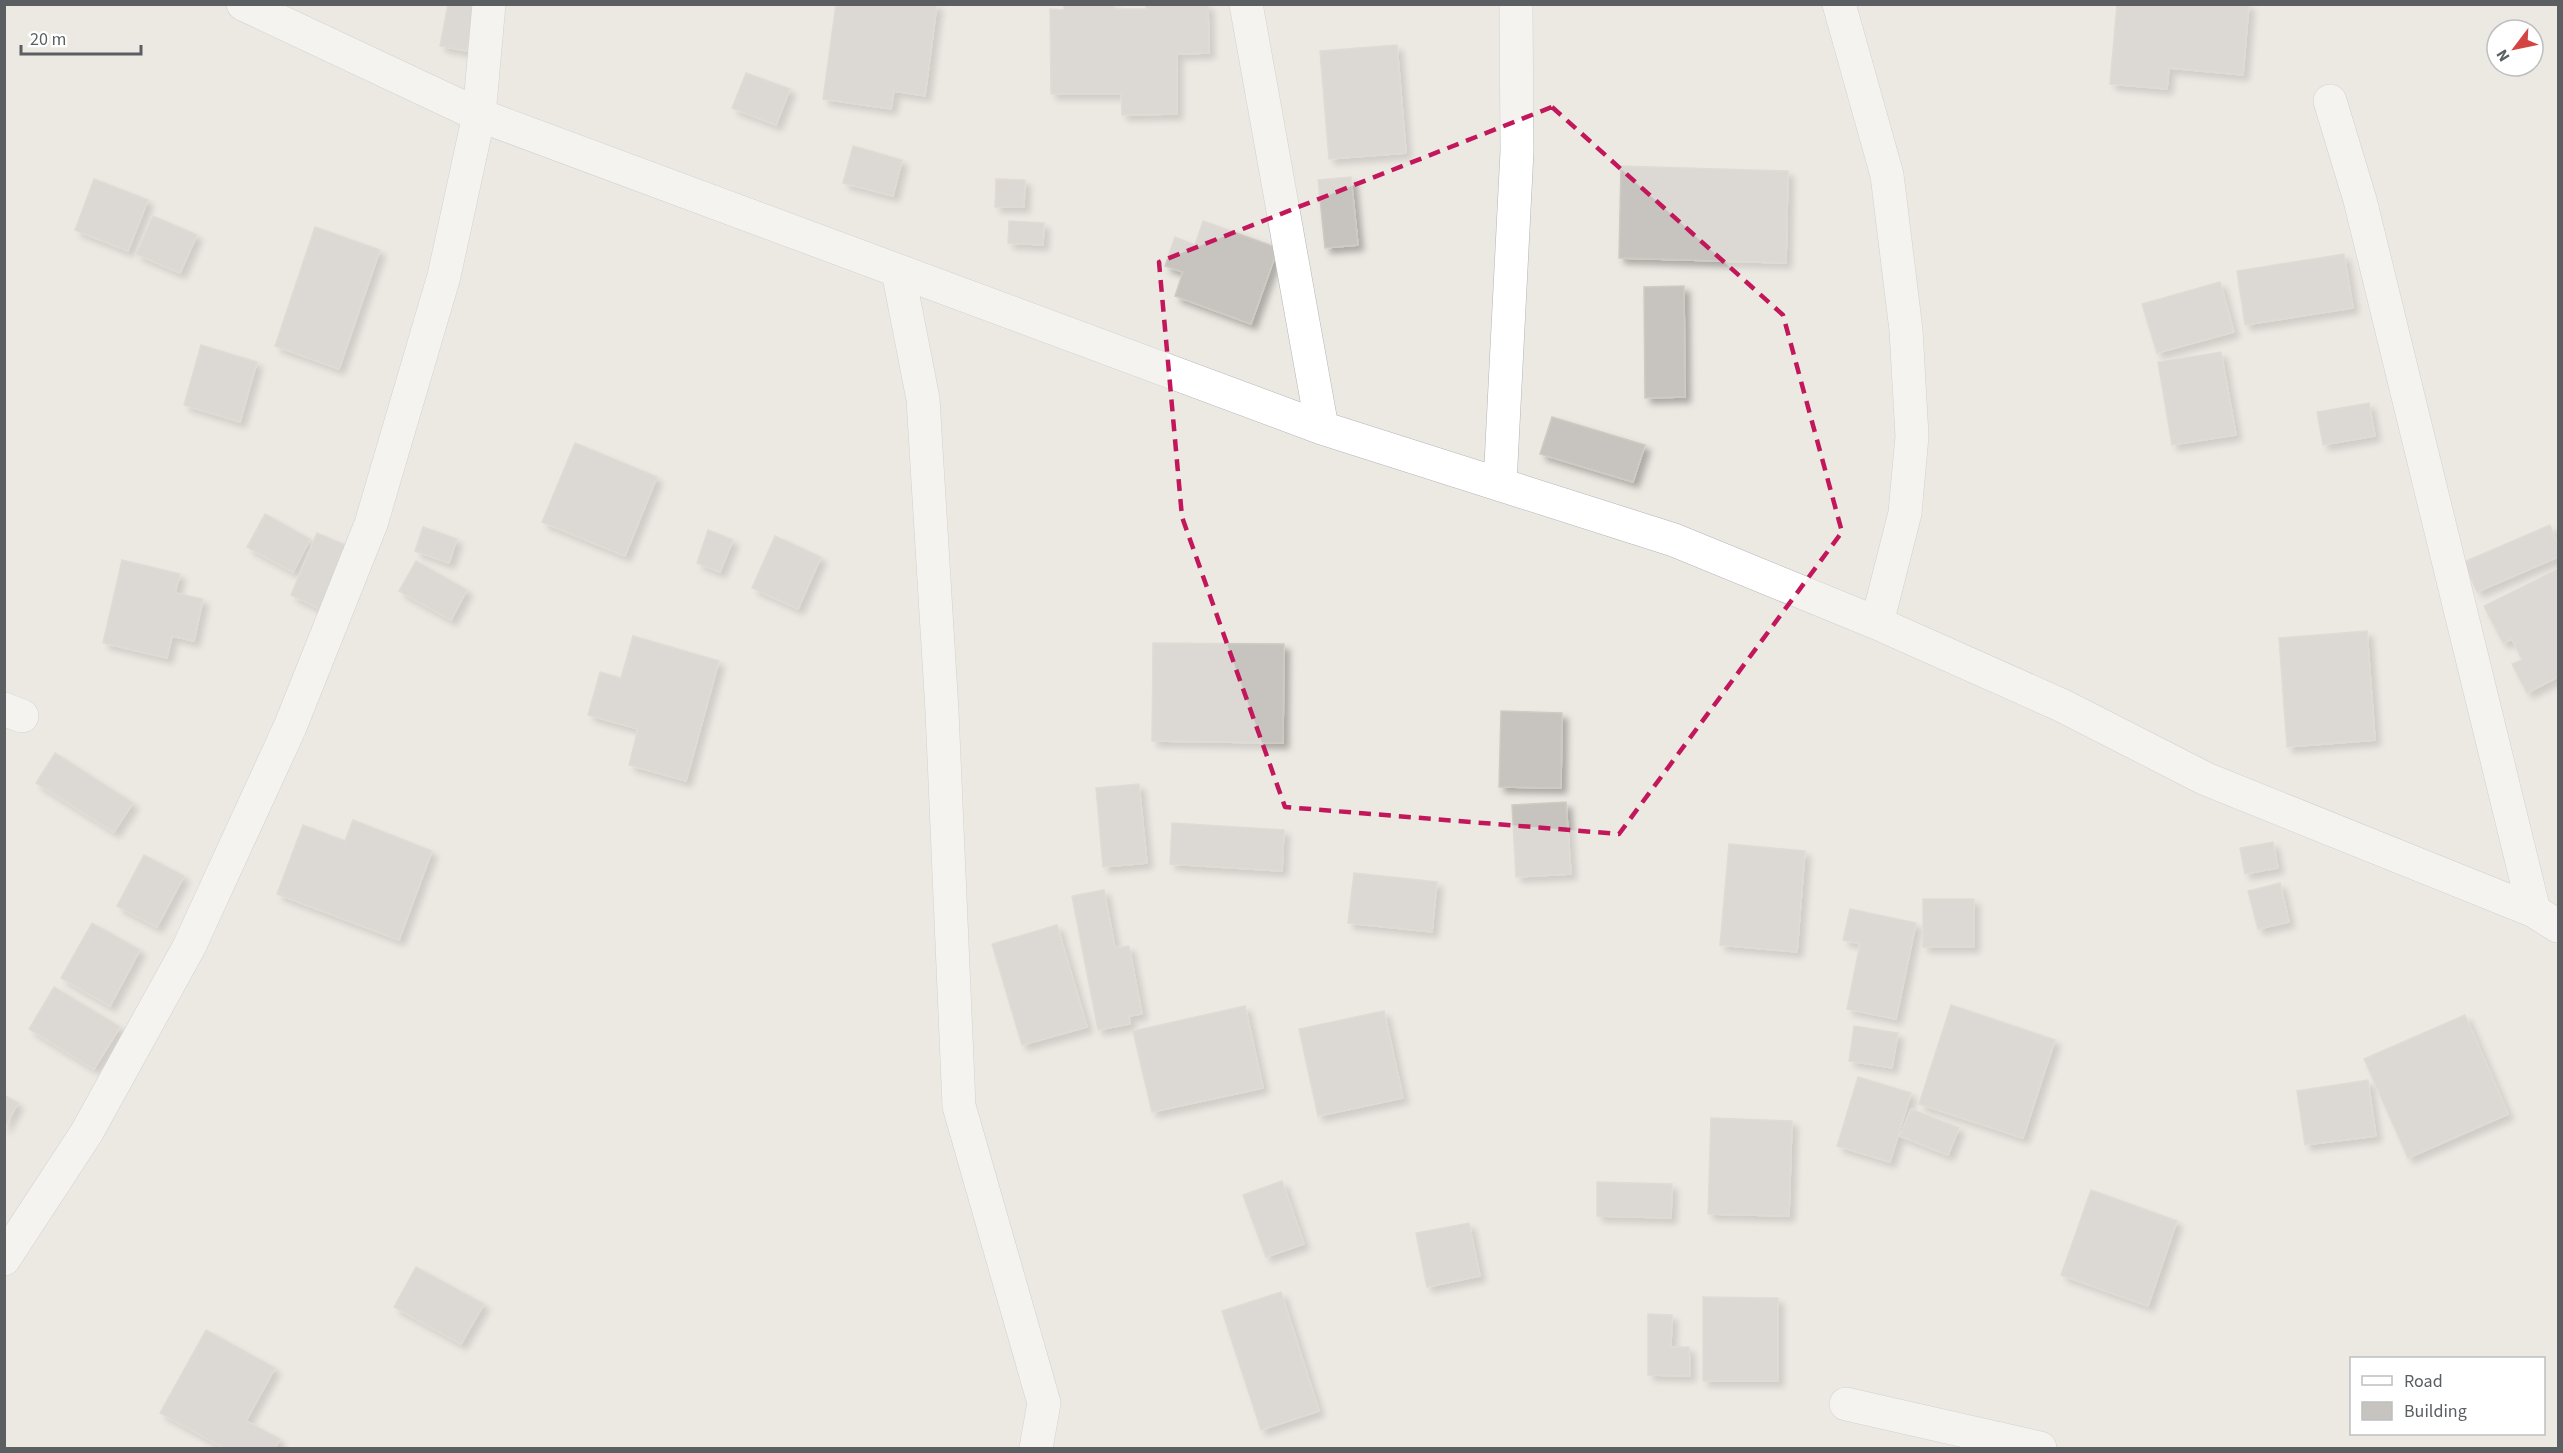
<svg xmlns="http://www.w3.org/2000/svg" width="2563" height="1453" font-family="'Source Sans 3',sans-serif">
<style>
.building{fill:#c7c4c0;stroke:#d0cbc2;stroke-width:1.5;filter:url(#shadow)}
.lines{fill:none;stroke-linecap:round;stroke-linejoin:round}
.minor-casing{stroke:#b1b4b7;stroke-width:34}
.minor{stroke:#fff;stroke-width:33}
.marked{fill:none;stroke:#c2185b;stroke-width:4.5;stroke-dasharray:12 8;stroke-linejoin:round}
</style>
<defs>
<filter id="shadow"><feDropShadow dx="5.5" dy="5.5" stdDeviation="3" flood-color="#0004"/></filter>
</defs>
<rect width="100%" height="100%" fill="#ece9e3"/>
<!-- building -->
<path class="building" d="M 448,4 L 475,4 L 467,51 L 440,46 Z
M 836,4 L 937,4 L 925,96 L 894,91 L 891,109 L 823,99 Z
M 1064,4 L 1114,4 L 1114,9 L 1146,9 L 1146,4 L 1208,4 L 1209,53 L 1177,54 L 1177,114 L 1122,115 L 1121,94 L 1051,94 L 1050,9 L 1064,10 Z
M 2117,4 L 2249,4 L 2243,75 L 2169,68 L 2167,89 L 2110,84 Z
M 1397,45 L 1406,153 L 1329,159 L 1320,51 Z
M 746,73 L 790,89 L 776,125 L 732,108 Z
M 853,146 L 902,160 L 893,196 L 843,183 Z
M 1621,166 L 1788,171 L 1786,263 L 1619,258 Z
M 1351,177 L 1358,245 L 1325,248 L 1318,180 Z
M 94,179 L 148,200 L 128,251 L 75,230 Z
M 996,179 L 1025,180 L 1024,207 L 995,207 Z
M 153,216 L 197,235 L 180,273 L 136,254 Z
M 1009,221 L 1044,223 L 1043,245 L 1008,243 Z
M 1203,221 L 1278,248 L 1251,324 L 1175,296 L 1183,272 L 1165,266 L 1175,237 L 1195,245 Z
M 315,227 L 380,250 L 339,369 L 275,346 Z
M 2344,254 L 2353,308 L 2245,325 L 2237,271 Z
M 2220,282 L 2234,332 L 2157,353 L 2142,304 Z
M 1684,286 L 1685,397 L 1645,398 L 1644,287 Z
M 201,345 L 257,362 L 240,422 L 184,405 Z
M 2221,352 L 2236,435 L 2172,445 L 2158,362 Z
M 2369,403 L 2375,436 L 2323,445 L 2317,412 Z
M 1552,417 L 1645,445 L 1633,482 L 1540,454 Z
M 575,443 L 657,477 L 625,556 L 542,522 Z
M 265,514 L 310,539 L 293,572 L 247,547 Z
M 2550,525 L 2558,546 L 2558,557 L 2477,592 L 2464,562 Z
M 423,527 L 457,539 L 449,563 L 415,551 Z
M 708,530 L 733,540 L 720,572 L 697,563 Z
M 317,533 L 347,546 L 320,609 L 291,595 Z
M 775,536 L 821,557 L 798,609 L 752,588 Z
M 122,560 L 180,574 L 175,593 L 203,599 L 194,641 L 172,636 L 167,658 L 103,643 Z
M 416,561 L 467,590 L 451,620 L 399,591 Z
M 2558,569 L 2558,677 L 2527,693 L 2512,664 L 2522,660 L 2512,639 L 2503,643 L 2484,606 Z
M 2367,631 L 2375,740 L 2287,747 L 2279,638 Z
M 633,636 L 719,661 L 686,781 L 629,765 L 638,729 L 588,715 L 600,672 L 621,678 Z
M 1153,643 L 1284,644 L 1283,743 L 1152,741 Z
M 1501,711 L 1562,713 L 1561,788 L 1499,787 Z
M 55,753 L 133,803 L 114,832 L 36,783 Z
M 1139,784 L 1147,863 L 1103,867 L 1096,788 Z
M 1566,802 L 1571,874 L 1516,877 L 1512,805 Z
M 353,820 L 432,851 L 399,940 L 277,894 L 303,825 L 345,841 Z
M 1172,823 L 1284,830 L 1282,871 L 1170,864 Z
M 2273,842 L 2278,868 L 2245,874 L 2240,848 Z
M 1729,844 L 1805,851 L 1797,952 L 1720,945 Z
M 144,855 L 184,876 L 157,927 L 117,906 Z
M 1354,873 L 1437,882 L 1432,932 L 1348,923 Z
M 2280,883 L 2289,922 L 2258,929 L 2248,891 Z
M 1104,890 L 1115,948 L 1129,946 L 1142,1014 L 1129,1016 L 1130,1024 L 1098,1030 L 1072,896 Z
M 1923,899 L 1974,899 L 1974,947 L 1923,947 Z
M 1850,909 L 1916,923 L 1896,1019 L 1847,1009 L 1860,944 L 1843,940 Z
M 92,923 L 140,950 L 110,1006 L 61,978 Z
M 1057,925 L 1087,1027 L 1022,1045 L 992,944 Z
M 54,987 L 120,1027 L 94,1069 L 29,1029 Z
M 1951,1005 L 2055,1040 L 2023,1138 L 1919,1104 Z
M 1245,1006 L 1263,1088 L 1152,1112 L 1133,1031 Z
M 1384,1011 L 1403,1098 L 1318,1116 L 1299,1029 Z
M 2465,1015 L 2508,1114 L 2408,1158 L 2364,1059 Z
M 1854,1026 L 1898,1033 L 1892,1068 L 1849,1061 Z
M 1858,1077 L 1911,1093 L 1890,1162 L 1837,1146 Z
M 2368,1080 L 2376,1136 L 2305,1145 L 2297,1091 Z
M 4,1095 L 18,1103 L 4,1128 Z
M 1911,1109 L 1959,1128 L 1948,1155 L 1900,1136 Z
M 1711,1118 L 1792,1121 L 1789,1216 L 1708,1214 Z
M 1282,1181 L 1304,1244 L 1266,1257 L 1243,1195 Z
M 1597,1182 L 1672,1184 L 1671,1218 L 1597,1216 Z
M 2091,1190 L 2177,1221 L 2148,1306 L 2061,1275 Z
M 1469,1223 L 1480,1276 L 1427,1287 L 1416,1233 Z
M 416,1267 L 484,1304 L 461,1344 L 394,1307 Z
M 1281,1292 L 1319,1411 L 1261,1430 L 1222,1311 Z
M 1703,1297 L 1778,1298 L 1778,1381 L 1703,1381 Z
M 1648,1314 L 1672,1315 L 1671,1347 L 1689,1347 L 1690,1376 L 1648,1375 Z
M 206,1330 L 275,1368 L 246,1421 L 280,1439 L 275,1448 L 224,1448 L 160,1413 Z"/>
<g class="lines">
<!-- minor casing -->
<g class="minor-casing">
<path id="minor" d="M 243,4 L 479,115 L 1322,428 L 1674,540 L 1877,623 L 2061,705 L 2206,779 L 2534,911 L 2558,926
M 1246,4 L 1322,428
M 1839,4 L 1887,175 L 1906,330 L 1912,436 L 1905,513 L 1877,623
M 2330,101 L 2360,200 L 2534,911
M 898,271 L 923,399 L 942,711 L 959,1106 L 1044,1403 L 1036,1448
M 1500,484 L 1517,151 L 1516,4
M 4,709 L 22,716
M 4,1259 L 87,1132 L 189,947 L 290,727 L 371,524 L 444,276 L 479,115 L 489,4
M 1846,1404 L 2040,1448"/>
</g>
<!-- minor -->
<use href="#minor" class="minor"/>
</g>
<!-- marked area -->
<path d="M0 0H2563V1453H0ZM 1552,107 L 1783,315 L 1842,532 L 1619,834 L 1285,807 L 1182,517 L 1159,262 Z" fill="#ece9e3" fill-opacity=".55" fill-rule="evenodd"/>
<path class="marked" d="M 1552,107 L 1783,315 L 1842,532 L 1619,834 L 1285,807 L 1182,517 L 1159,262 Z"/>
<!-- border -->
<rect width="2563" height="1453" fill="none" stroke="#5b5f62" stroke-width="12"/>
<!-- legend -->
<rect x="2350" y="1357" width="195" height="78" fill="#ffffff" stroke="#bdbfc0" stroke-width="1.5"/>
<rect x="2362" y="1376" width="30" height="9" fill="#ffffff" stroke="#bdbfc0" stroke-width="1.5"/>
<text x="2404" y="1387" font-size="18" fill="#5b5f62">Road</text>
<rect x="2362" y="1402" width="30" height="18" fill="#c7c4c0" stroke="#bdbfc0" stroke-width="1.5"/>
<text x="2404" y="1417" font-size="18" fill="#5b5f62">Building</text>
<!-- north arrow -->
<g transform="translate(2515 48) rotate(238)"><circle r="28" fill="#ffffff" stroke="#bdbfc0" stroke-width="1.5"/>
<path d="M0-4.5L10 22L0 15L-10 22Z" fill="#d24543"/>
<text y="-9" font-size="16" font-weight="bold" text-anchor="middle" fill="#5b5f62">N</text>
</g>
<!-- scale -->
<path d="M21 45v9h120v-9" fill="none" stroke="#5b5f62" stroke-width="3"/>
<text x="30" y="45" font-size="18" fill="#5b5f62" stroke="#ffffff" stroke-width="4.5" paint-order="stroke">20 m</text>
</svg>
